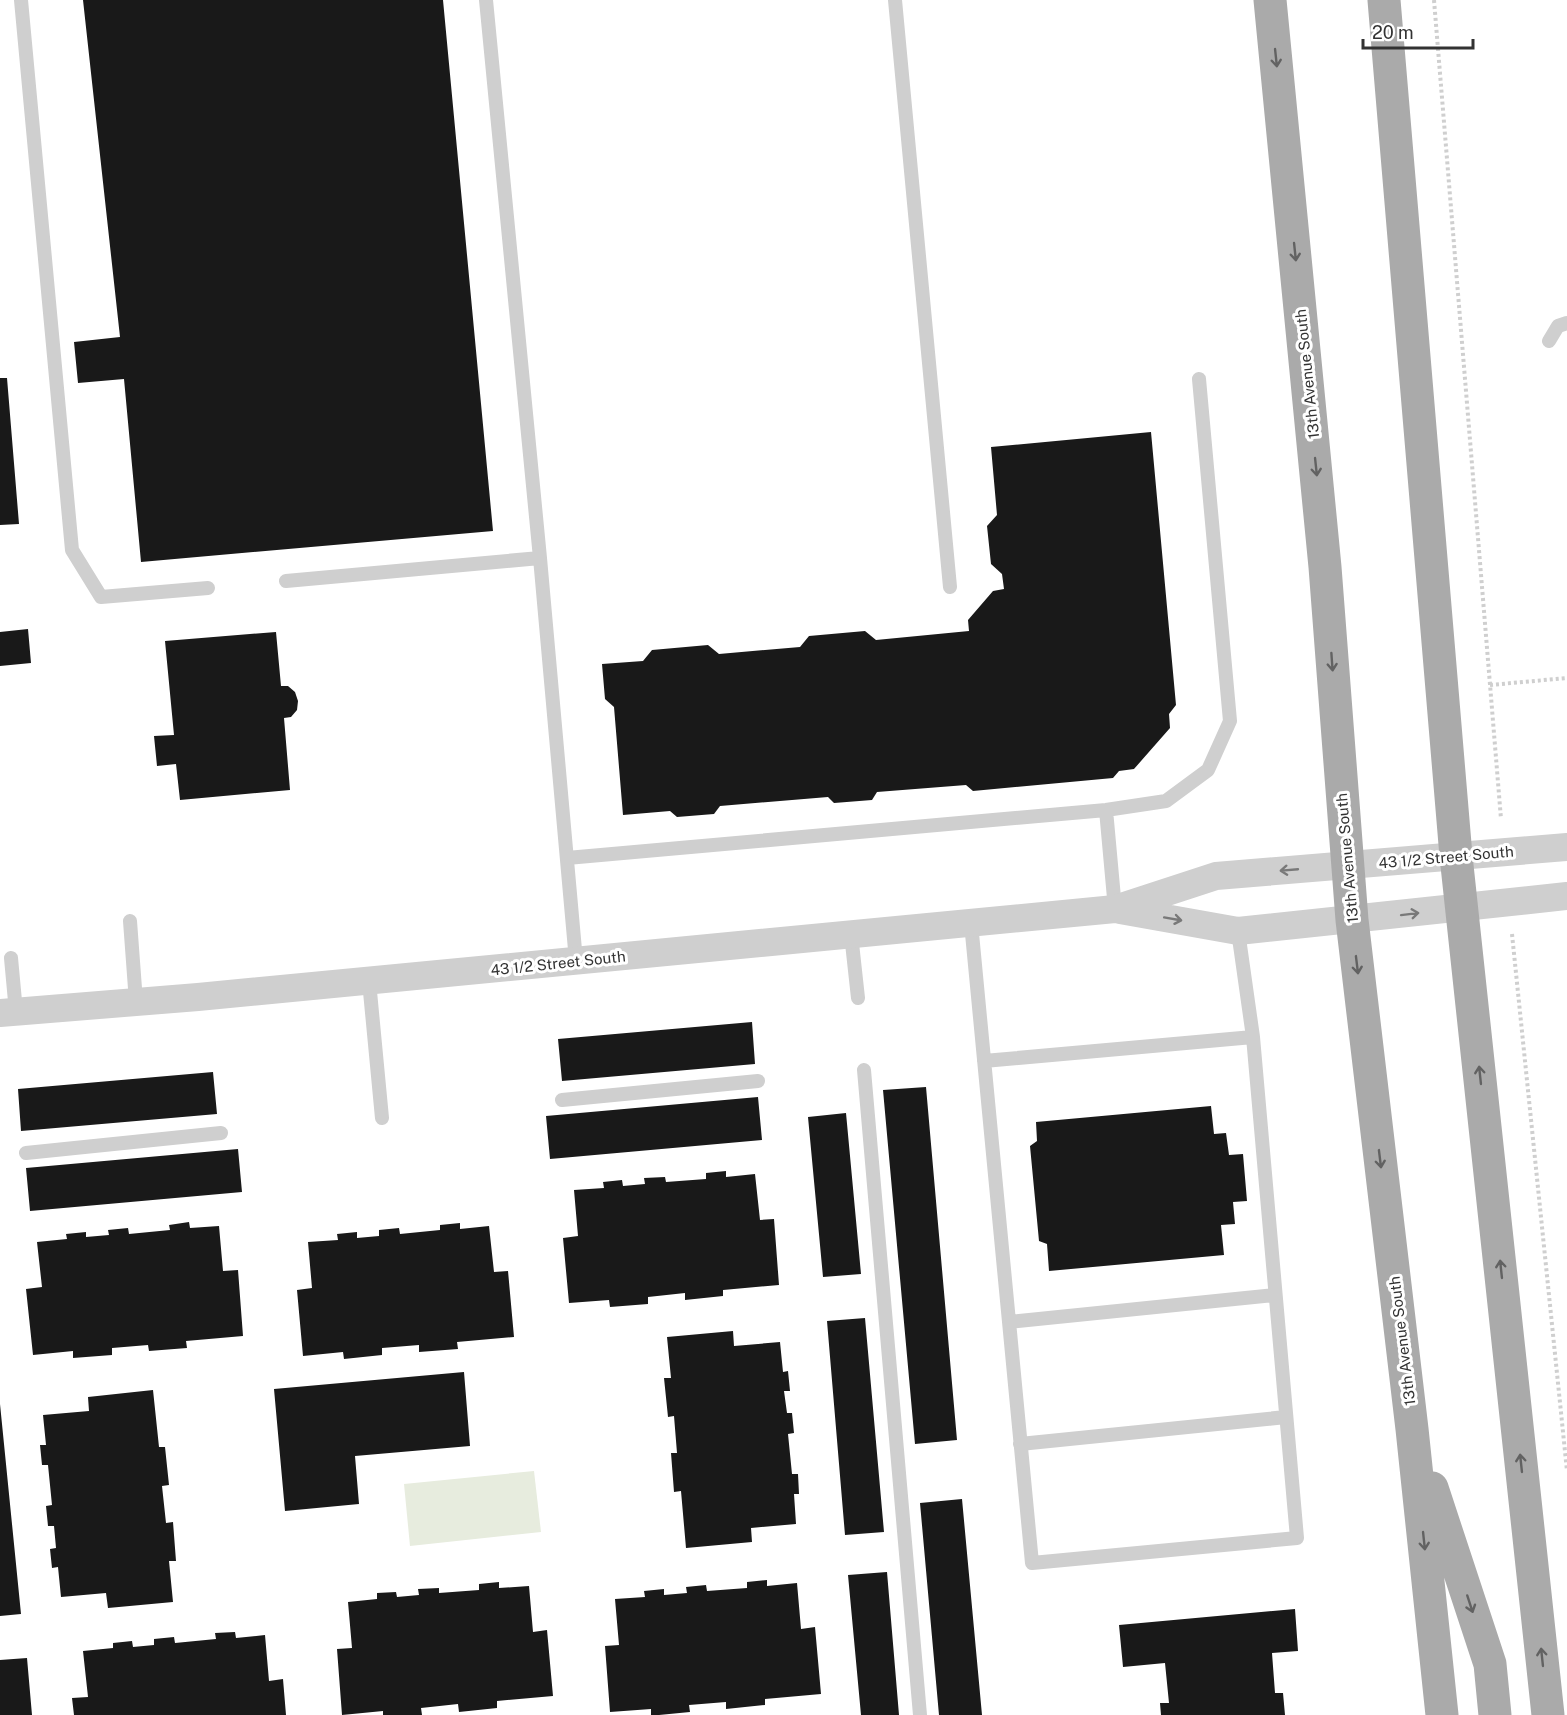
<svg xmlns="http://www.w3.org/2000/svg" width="1567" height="1715" font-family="'Public Sans',sans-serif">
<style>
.green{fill:#e7ecde}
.building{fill:#191919}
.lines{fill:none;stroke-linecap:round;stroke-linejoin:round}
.path{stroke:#cfcfcf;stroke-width:4;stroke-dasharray:3 3;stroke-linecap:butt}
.service{stroke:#cfcfcf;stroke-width:14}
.minor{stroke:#cfcfcf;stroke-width:28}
.primary{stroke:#aaa;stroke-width:33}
.oneway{stroke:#626262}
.oneway2{stroke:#797979}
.labels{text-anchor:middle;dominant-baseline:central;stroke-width:6;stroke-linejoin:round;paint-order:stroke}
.street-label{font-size:15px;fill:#323232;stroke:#fff}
</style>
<rect width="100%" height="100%" fill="#fff"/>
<!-- green -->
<path class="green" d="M 534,1471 L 541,1532 L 410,1546 L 404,1484 Z"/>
<!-- building -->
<path class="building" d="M 83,0 L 443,0 L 493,531 L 141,562 L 124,379 L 78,383 L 74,342 L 120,337 Z
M 0,378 L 7,378 L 19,524 L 0,525 Z
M 1151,432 L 1176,705 L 1169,714 L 1170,728 L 1134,769 L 1119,771 L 1113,778 L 973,791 L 966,785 L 877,792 L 872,800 L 834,803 L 828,797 L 720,806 L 714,814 L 677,817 L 670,811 L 623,815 L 614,707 L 605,699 L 602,664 L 643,661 L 652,650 L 708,645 L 719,654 L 800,647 L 809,636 L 865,631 L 876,640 L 969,631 L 968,620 L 993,591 L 1004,589 L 1002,574 L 991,564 L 987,526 L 997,515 L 991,447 Z
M 28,629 L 31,663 L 0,666 L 0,632 Z
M 276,632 L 281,686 L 288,686 L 295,692 L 298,701 L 297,710 L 291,717 L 284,718 L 290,790 L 180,800 L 176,764 L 157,766 L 154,736 L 174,735 L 165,641 Z
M 752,1022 L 755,1064 L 562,1081 L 558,1039 Z
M 213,1072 L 217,1114 L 21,1131 L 18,1089 Z
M 926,1087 L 957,1440 L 915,1444 L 883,1090 Z
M 758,1097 L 762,1140 L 550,1159 L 546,1116 Z
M 1211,1106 L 1214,1134 L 1226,1133 L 1229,1155 L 1243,1154 L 1247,1201 L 1233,1202 L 1235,1224 L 1221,1225 L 1224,1255 L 1049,1271 L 1047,1244 L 1039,1241 L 1030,1146 L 1037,1141 L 1036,1122 Z
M 846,1113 L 861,1274 L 823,1277 L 808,1117 Z
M 238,1149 L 242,1192 L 30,1211 L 26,1168 Z
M 726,1171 L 726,1177 L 755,1174 L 760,1220 L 774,1219 L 779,1285 L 723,1290 L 723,1296 L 685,1300 L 685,1293 L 648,1297 L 648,1304 L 610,1307 L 609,1300 L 569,1303 L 563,1238 L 578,1236 L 574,1190 L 604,1188 L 603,1182 L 622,1180 L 623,1186 L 645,1184 L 644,1178 L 665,1177 L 666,1182 L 706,1179 L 706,1173 Z
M 189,1222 L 190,1228 L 219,1226 L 223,1271 L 238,1270 L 243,1336 L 186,1341 L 187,1348 L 149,1351 L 148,1345 L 112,1348 L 112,1355 L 73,1358 L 73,1351 L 33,1355 L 26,1289 L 42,1287 L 37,1242 L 67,1239 L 66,1234 L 86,1232 L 86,1237 L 109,1235 L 108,1230 L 128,1228 L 129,1234 L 170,1230 L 169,1225 Z
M 460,1223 L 460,1229 L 489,1226 L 494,1272 L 508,1271 L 514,1337 L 457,1342 L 458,1349 L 419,1352 L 419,1345 L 382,1348 L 382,1355 L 344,1359 L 343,1352 L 303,1356 L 297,1290 L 312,1288 L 308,1242 L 338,1240 L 337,1234 L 357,1232 L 357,1238 L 379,1236 L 379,1230 L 399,1228 L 400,1234 L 440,1230 L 440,1225 Z
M 865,1318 L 884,1532 L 845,1535 L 827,1321 Z
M 733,1331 L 734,1346 L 780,1342 L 783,1372 L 788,1371 L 790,1391 L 784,1391 L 787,1413 L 792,1413 L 794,1433 L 788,1434 L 792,1474 L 798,1474 L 799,1494 L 794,1494 L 796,1524 L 751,1528 L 752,1542 L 686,1548 L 681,1491 L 674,1492 L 671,1453 L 677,1453 L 674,1416 L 668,1417 L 664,1378 L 671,1378 L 667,1337 Z
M 464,1372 L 470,1446 L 355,1456 L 359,1504 L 285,1511 L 274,1389 Z
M 153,1390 L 159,1447 L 165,1447 L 169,1485 L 162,1486 L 166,1523 L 173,1522 L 176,1561 L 169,1561 L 173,1602 L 108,1608 L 106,1593 L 61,1597 L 58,1567 L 52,1568 L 50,1549 L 56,1548 L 54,1526 L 48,1526 L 46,1506 L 52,1505 L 48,1465 L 42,1465 L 40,1445 L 46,1445 L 43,1415 L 89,1411 L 88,1397 Z
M 0,1404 L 21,1614 L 0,1616 Z
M 962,1499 L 982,1715 L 939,1715 L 920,1503 Z
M 887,1572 L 899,1715 L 861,1715 L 848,1575 Z
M 767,1580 L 767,1586 L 797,1583 L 801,1629 L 815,1627 L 821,1694 L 765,1699 L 765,1705 L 726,1709 L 726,1702 L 689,1705 L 690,1712 L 659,1715 L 651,1715 L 651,1709 L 610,1712 L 605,1646 L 619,1645 L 615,1599 L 645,1597 L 644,1591 L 664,1589 L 664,1595 L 687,1593 L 686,1587 L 706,1585 L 707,1591 L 747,1588 L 747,1582 Z
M 499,1582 L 499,1588 L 529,1586 L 533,1632 L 547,1630 L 553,1696 L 497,1701 L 497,1708 L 459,1712 L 458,1704 L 421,1708 L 422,1715 L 383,1715 L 383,1711 L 342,1715 L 337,1649 L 352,1648 L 348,1602 L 377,1599 L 377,1593 L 396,1592 L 397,1597 L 419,1595 L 418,1589 L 439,1588 L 439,1593 L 479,1590 L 479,1584 Z
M 1295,1609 L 1298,1651 L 1272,1653 L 1275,1693 L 1283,1693 L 1285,1715 L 1161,1715 L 1160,1703 L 1169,1703 L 1165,1663 L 1123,1667 L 1119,1625 Z
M 235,1632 L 236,1638 L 265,1635 L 269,1681 L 283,1679 L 286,1715 L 74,1715 L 72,1698 L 88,1697 L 83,1651 L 113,1648 L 113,1643 L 132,1641 L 133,1647 L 154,1645 L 154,1639 L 174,1637 L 175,1643 L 216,1639 L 215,1633 Z
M 27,1658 L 32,1715 L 0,1715 L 0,1660 Z"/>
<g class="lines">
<!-- path -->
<path class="path" d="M 1434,0 L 1501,819
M 1490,685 L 1567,678
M 1512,934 L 1567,1471"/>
<!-- service -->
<path class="service" d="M 21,0 L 72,550 L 101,597 L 208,588
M 486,0 L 540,558
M 895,0 L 950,587
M 1549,341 L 1558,326 L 1567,323
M 286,581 L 540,558 L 576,961
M 1106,810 L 1115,909
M 567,858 L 1106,810 L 1166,801 L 1208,770 L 1230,721 L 1199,379
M 130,921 L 136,1002
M 971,923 L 1032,1563 L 1297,1538 L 1253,1037 L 1238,931
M 851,934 L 858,998
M 11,958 L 16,1012
M 369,981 L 382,1118
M 984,1061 L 1253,1037
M 864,1070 L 920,1715
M 562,1100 L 758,1081
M 26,1153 L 221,1133
M 1009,1322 L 1275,1295
M 1020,1444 L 1286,1417"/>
<!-- minor -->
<path class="minor" d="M 1120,910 L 1238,931 L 1567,896
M 0,1013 L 198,997 L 1115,909 L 1216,876 L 1567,847"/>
<!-- primary -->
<path class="primary" d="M 1270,0 L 1325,567 L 1352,920 L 1412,1429 L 1442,1715
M 1384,0 L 1456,856 L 1548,1715
M 1432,1488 L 1490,1664 L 1495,1715"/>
</g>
<!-- one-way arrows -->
<defs><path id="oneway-shaft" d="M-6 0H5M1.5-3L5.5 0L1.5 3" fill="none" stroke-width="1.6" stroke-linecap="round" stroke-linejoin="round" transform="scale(1.5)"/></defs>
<g class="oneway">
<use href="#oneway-shaft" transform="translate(1276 58) rotate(84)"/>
<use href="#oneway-shaft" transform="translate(1295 252) rotate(84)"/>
<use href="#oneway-shaft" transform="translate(1316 467) rotate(84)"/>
<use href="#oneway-shaft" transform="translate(1332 662) rotate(86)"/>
<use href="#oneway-shaft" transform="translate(1357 965) rotate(83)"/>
<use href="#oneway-shaft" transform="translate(1480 1075) rotate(-96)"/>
<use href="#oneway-shaft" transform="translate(1380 1159) rotate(83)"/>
<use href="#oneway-shaft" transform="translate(1501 1269) rotate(-96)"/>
<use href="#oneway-shaft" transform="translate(1521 1463) rotate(-96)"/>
<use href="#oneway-shaft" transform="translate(1424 1541) rotate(84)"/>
<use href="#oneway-shaft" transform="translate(1470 1604) rotate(72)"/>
<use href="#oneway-shaft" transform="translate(1542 1657) rotate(-96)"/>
</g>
<g class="oneway2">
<use href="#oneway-shaft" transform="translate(1289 870) rotate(175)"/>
<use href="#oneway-shaft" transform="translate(1410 914) rotate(-7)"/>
<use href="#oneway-shaft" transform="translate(1173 919) rotate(10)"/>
</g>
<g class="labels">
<!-- street labels -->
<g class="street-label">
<text transform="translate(1307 374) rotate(-96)">13th Avenue South</text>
<text transform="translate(1446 857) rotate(-5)">43 1/2 Street South</text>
<text transform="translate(1347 858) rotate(-95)">13th Avenue South</text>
<text transform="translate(558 963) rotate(-6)">43 1/2 Street South</text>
<text transform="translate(1402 1341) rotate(-97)">13th Avenue South</text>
</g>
</g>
<!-- scale -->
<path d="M1363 39v9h110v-9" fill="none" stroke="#323232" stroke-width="3"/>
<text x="1372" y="39" font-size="18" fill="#323232" stroke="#ffffff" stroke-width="4.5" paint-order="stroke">20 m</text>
</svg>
